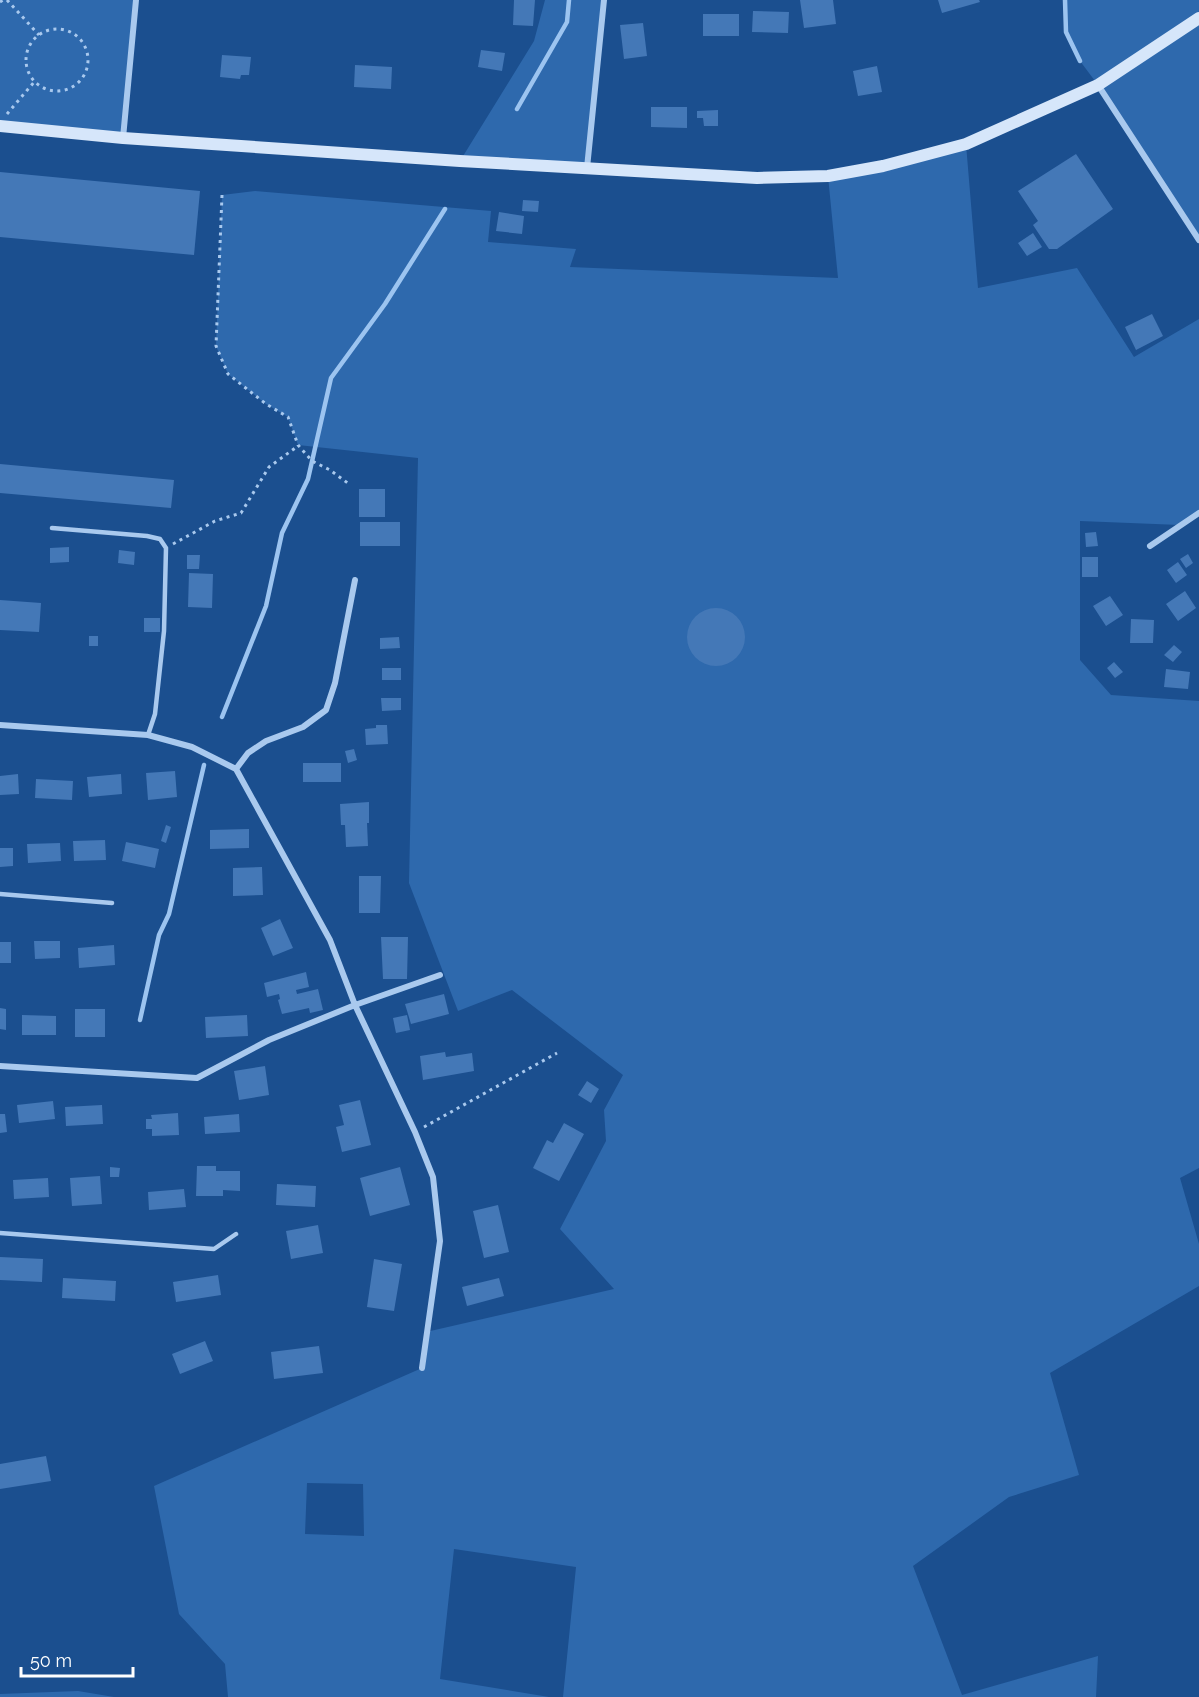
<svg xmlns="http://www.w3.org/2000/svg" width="1199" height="1697" font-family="Raleway,sans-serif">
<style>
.green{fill:#2e69ad;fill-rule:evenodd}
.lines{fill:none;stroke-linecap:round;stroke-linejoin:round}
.stream{stroke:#9cc4f0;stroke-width:4.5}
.building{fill:#4478b7}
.path{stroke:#a9c9ee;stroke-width:3;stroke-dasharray:3 4.5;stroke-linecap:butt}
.lane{stroke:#a9c9ee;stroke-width:4.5}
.street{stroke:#a9c9ee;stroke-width:6}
.secondary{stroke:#d6e6fa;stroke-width:12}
</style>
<rect width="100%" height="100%" fill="#1b4f8f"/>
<!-- green -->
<path class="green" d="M 0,0 L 136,0 L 123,138 L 0,126 Z
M 545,0 L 604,0 L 587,168 L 460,161 L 534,41 Z
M 1065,0 L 1199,0 L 1199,240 L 1098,85 L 1080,61 L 1066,32 Z
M 966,144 L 978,288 L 1077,268 L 1134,357 L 1199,319 L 1199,513 L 1180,525 L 1080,521 L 1080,660 L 1111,695 L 1199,701 L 1199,1168 L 1180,1178 L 1199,1244 L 1199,1286 L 1050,1373 L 1079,1475 L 1009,1497 L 913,1566 L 962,1695 L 1098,1656 L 1096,1697 L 563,1697 L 576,1567 L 454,1549 L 440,1679 L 549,1697 L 228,1697 L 225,1664 L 179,1614 L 154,1486 L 422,1368 L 426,1332 L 614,1289 L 560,1229 L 606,1141 L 604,1110 L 623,1075 L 512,990 L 458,1011 L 409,883 L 418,458 L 298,445 L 288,417 L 266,404 L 228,374 L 216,346 L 222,195 L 255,191 L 491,211 L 488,242 L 576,249 L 570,267 L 838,278 L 828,176 ZM 307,1483 L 363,1484 L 364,1536 L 305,1534 Z
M 78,1691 L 114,1697 L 0,1697 L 0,1694 Z"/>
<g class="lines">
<!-- stream -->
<path class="stream" d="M 1065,0 L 1066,32 L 1080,61
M 517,109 L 567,22 L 569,0
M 222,717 L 266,606 L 282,533 L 308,479 L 331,378 L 385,304 L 445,209
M 140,1020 L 159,935 L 169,914 L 204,765"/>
</g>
<!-- building -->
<path class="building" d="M 514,0 L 535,0 L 533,26 L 513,25 Z
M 800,0 L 833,0 L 836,24 L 804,28 Z
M 938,0 L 979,0 L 980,2 L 942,13 Z
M 753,11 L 789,12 L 788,33 L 752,32 Z
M 703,14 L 739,14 L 739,36 L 703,36 Z
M 643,23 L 647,56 L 624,59 L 620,25 Z
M 481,50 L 505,53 L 502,71 L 478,67 Z
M 222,55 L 251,57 L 249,75 L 241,75 L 240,79 L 220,77 Z
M 355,65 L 392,67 L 391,89 L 354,87 Z
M 877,66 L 882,92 L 858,96 L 853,71 Z
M 651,107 L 687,107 L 687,128 L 651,127 Z
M 718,110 L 718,126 L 704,126 L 703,118 L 697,118 L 697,111 Z
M 1076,154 L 1113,209 L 1057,249 L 1049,249 L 1033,225 L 1038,221 L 1018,191 Z
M 0,172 L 200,191 L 194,255 L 0,237 Z
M 523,200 L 539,201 L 538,212 L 522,211 Z
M 499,212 L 524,216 L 522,234 L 496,231 Z
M 1033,233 L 1042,247 L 1027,256 L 1018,243 Z
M 1152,314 L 1163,336 L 1136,350 L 1125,327 Z
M 0,464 L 174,480 L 171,508 L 0,493 Z
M 359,489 L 385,489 L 385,517 L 359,517 Z
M 360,522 L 400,522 L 400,546 L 360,546 Z
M 1096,532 L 1098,546 L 1086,547 L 1085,533 Z
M 69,547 L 69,562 L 50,563 L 50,548 Z
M 119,550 L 135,552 L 134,565 L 118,563 Z
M 1188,554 L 1193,563 L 1186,568 L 1180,559 Z
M 187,555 L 200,555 L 199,569 L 187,569 Z
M 1082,557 L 1098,557 L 1098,577 L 1082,577 Z
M 1178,562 L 1187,575 L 1176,583 L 1167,570 Z
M 189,573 L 213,574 L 212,608 L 188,607 Z
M 1185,591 L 1196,608 L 1178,621 L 1166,604 Z
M 1110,596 L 1123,615 L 1106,626 L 1093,606 Z
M 0,600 L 41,603 L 39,632 L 0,630 Z
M687 637a29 29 0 1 1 58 0a29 29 0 1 1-58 0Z
M 144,618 L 160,618 L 160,632 L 144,632 Z
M 1131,619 L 1154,620 L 1153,643 L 1130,643 Z
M 89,636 L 98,636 L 98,646 L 89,646 Z
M 399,637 L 400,648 L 380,649 L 380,638 Z
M 1174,645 L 1182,652 L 1173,662 L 1164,655 Z
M 1114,662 L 1123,672 L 1115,678 L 1107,668 Z
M 382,668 L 401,668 L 401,680 L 382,680 Z
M 1166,669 L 1190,672 L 1188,689 L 1164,687 Z
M 381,698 L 401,698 L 401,710 L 382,711 Z
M 376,725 L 387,725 L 388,744 L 366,745 L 365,729 L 376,728 Z
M 354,749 L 357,760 L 348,763 L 345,751 Z
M 303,763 L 341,763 L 341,782 L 303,782 Z
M 175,771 L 177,797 L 148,800 L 146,773 Z
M 18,774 L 19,794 L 0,795 L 0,776 Z
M 121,774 L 122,794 L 89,797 L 87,777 Z
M 36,779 L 73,781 L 72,800 L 35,798 Z
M 369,802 L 369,823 L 367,823 L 368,846 L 346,847 L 345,825 L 341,825 L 340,804 Z
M 166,825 L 171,827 L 166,843 L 161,841 Z
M 249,829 L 249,848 L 210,849 L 210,830 Z
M 105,840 L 106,860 L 74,861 L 73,841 Z
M 126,842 L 159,849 L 155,868 L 122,861 Z
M 60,843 L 61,861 L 28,863 L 27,844 Z
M 0,848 L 13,848 L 13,866 L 0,867 Z
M 262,867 L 263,895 L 233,896 L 233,868 Z
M 359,876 L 381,876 L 380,913 L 359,913 Z
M 280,919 L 293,948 L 273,956 L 261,928 Z
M 381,937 L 408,937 L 407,979 L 383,979 Z
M 34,941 L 60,941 L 60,958 L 35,959 Z
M 0,942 L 11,942 L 11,963 L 0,963 Z
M 114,945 L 115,965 L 79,968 L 78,948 Z
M 306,972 L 309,987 L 296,990 L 297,994 L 318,989 L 323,1010 L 310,1013 L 309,1008 L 282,1014 L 278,1000 L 280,999 L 279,994 L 267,997 L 264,983 Z
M 444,994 L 449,1014 L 411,1024 L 405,1004 Z
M 0,1008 L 6,1009 L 6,1030 L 0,1029 Z
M 75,1009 L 105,1009 L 105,1037 L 75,1037 Z
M 22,1015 L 56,1016 L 56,1035 L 22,1035 Z
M 247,1015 L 248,1036 L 206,1038 L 205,1017 Z
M 407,1015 L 410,1030 L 396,1033 L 393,1018 Z
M 445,1052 L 446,1057 L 472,1053 L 474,1071 L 423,1080 L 420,1056 Z
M 265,1066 L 269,1095 L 239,1100 L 234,1071 Z
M 587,1081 L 599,1089 L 591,1103 L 578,1095 Z
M 360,1100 L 371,1145 L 342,1152 L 336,1127 L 344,1125 L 339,1105 Z
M 53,1101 L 55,1119 L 19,1123 L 17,1105 Z
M 102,1105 L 103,1124 L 66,1126 L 65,1107 Z
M 178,1113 L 179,1135 L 152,1136 L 152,1129 L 146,1129 L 146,1119 L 152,1119 L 151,1115 Z
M 0,1114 L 5,1114 L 7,1132 L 0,1133 Z
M 239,1114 L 240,1132 L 205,1134 L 204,1117 Z
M 564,1123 L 584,1134 L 559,1181 L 533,1168 L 547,1140 L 553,1143 Z
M 197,1166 L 216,1166 L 216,1171 L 240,1171 L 240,1191 L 223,1190 L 223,1196 L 196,1196 Z
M 110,1167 L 120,1168 L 119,1177 L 110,1177 Z
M 400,1167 L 410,1205 L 370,1216 L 360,1178 Z
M 100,1176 L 102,1204 L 72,1206 L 70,1178 Z
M 48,1178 L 49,1197 L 14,1199 L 13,1180 Z
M 277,1184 L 316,1186 L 315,1207 L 276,1205 Z
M 184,1189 L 186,1207 L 149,1210 L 148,1192 Z
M 498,1205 L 509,1252 L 484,1258 L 473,1211 Z
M 318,1225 L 323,1253 L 291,1259 L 286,1231 Z
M 0,1257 L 43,1259 L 42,1282 L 0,1280 Z
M 374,1259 L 402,1264 L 394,1311 L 367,1307 Z
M 218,1275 L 221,1295 L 176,1302 L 173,1282 Z
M 63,1278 L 116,1281 L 115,1301 L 62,1298 Z
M 499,1278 L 504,1296 L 467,1306 L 462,1287 Z
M 205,1341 L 213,1361 L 180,1374 L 172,1354 Z
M 319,1346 L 323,1373 L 274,1379 L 271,1352 Z
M 46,1456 L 51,1481 L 0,1489 L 0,1464 Z"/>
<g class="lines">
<!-- path -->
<path class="path" d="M 7,0 L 39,35
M 0,2 L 3,0
M26 60a31 31 0 1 1 62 0a31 31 0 1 1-62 0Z
M 7,114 L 35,81
M 222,195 L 216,346 L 228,374 L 266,404 L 288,417 L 298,445 L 312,461 L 330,470 L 349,484
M 173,544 L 215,521 L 241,513 L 269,467 L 298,446
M 424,1127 L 557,1053"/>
<!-- lane -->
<path class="lane" d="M 52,528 L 147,536 L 160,539 L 166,548 L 164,631 L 155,714 L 148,735
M 0,894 L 112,903
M 0,1233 L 214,1249 L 236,1234"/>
<!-- street -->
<path class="street" d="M 1098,85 L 1199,240
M 123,138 L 136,0
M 587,168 L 604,0
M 1150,546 L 1199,513
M 0,725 L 148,735 L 192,747 L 236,769 L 330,940 L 355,1005 L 415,1132 L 433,1177 L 440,1241 L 422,1368
M 236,769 L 248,753 L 266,741 L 303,727 L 326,710 L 335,683 L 355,580
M 0,1066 L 197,1078 L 269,1040 L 355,1005 L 440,975"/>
<!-- secondary -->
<path class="secondary" d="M 0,126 L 123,138 L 460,161 L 757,178 L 828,176 L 883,166 L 966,144 L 1098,85 L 1199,18"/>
</g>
<!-- scale -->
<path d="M21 1667v9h112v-9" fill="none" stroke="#ffffff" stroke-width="3"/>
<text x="30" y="1667" font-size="18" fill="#ffffff" stroke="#1b4f8f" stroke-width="4.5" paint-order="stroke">50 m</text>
</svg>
